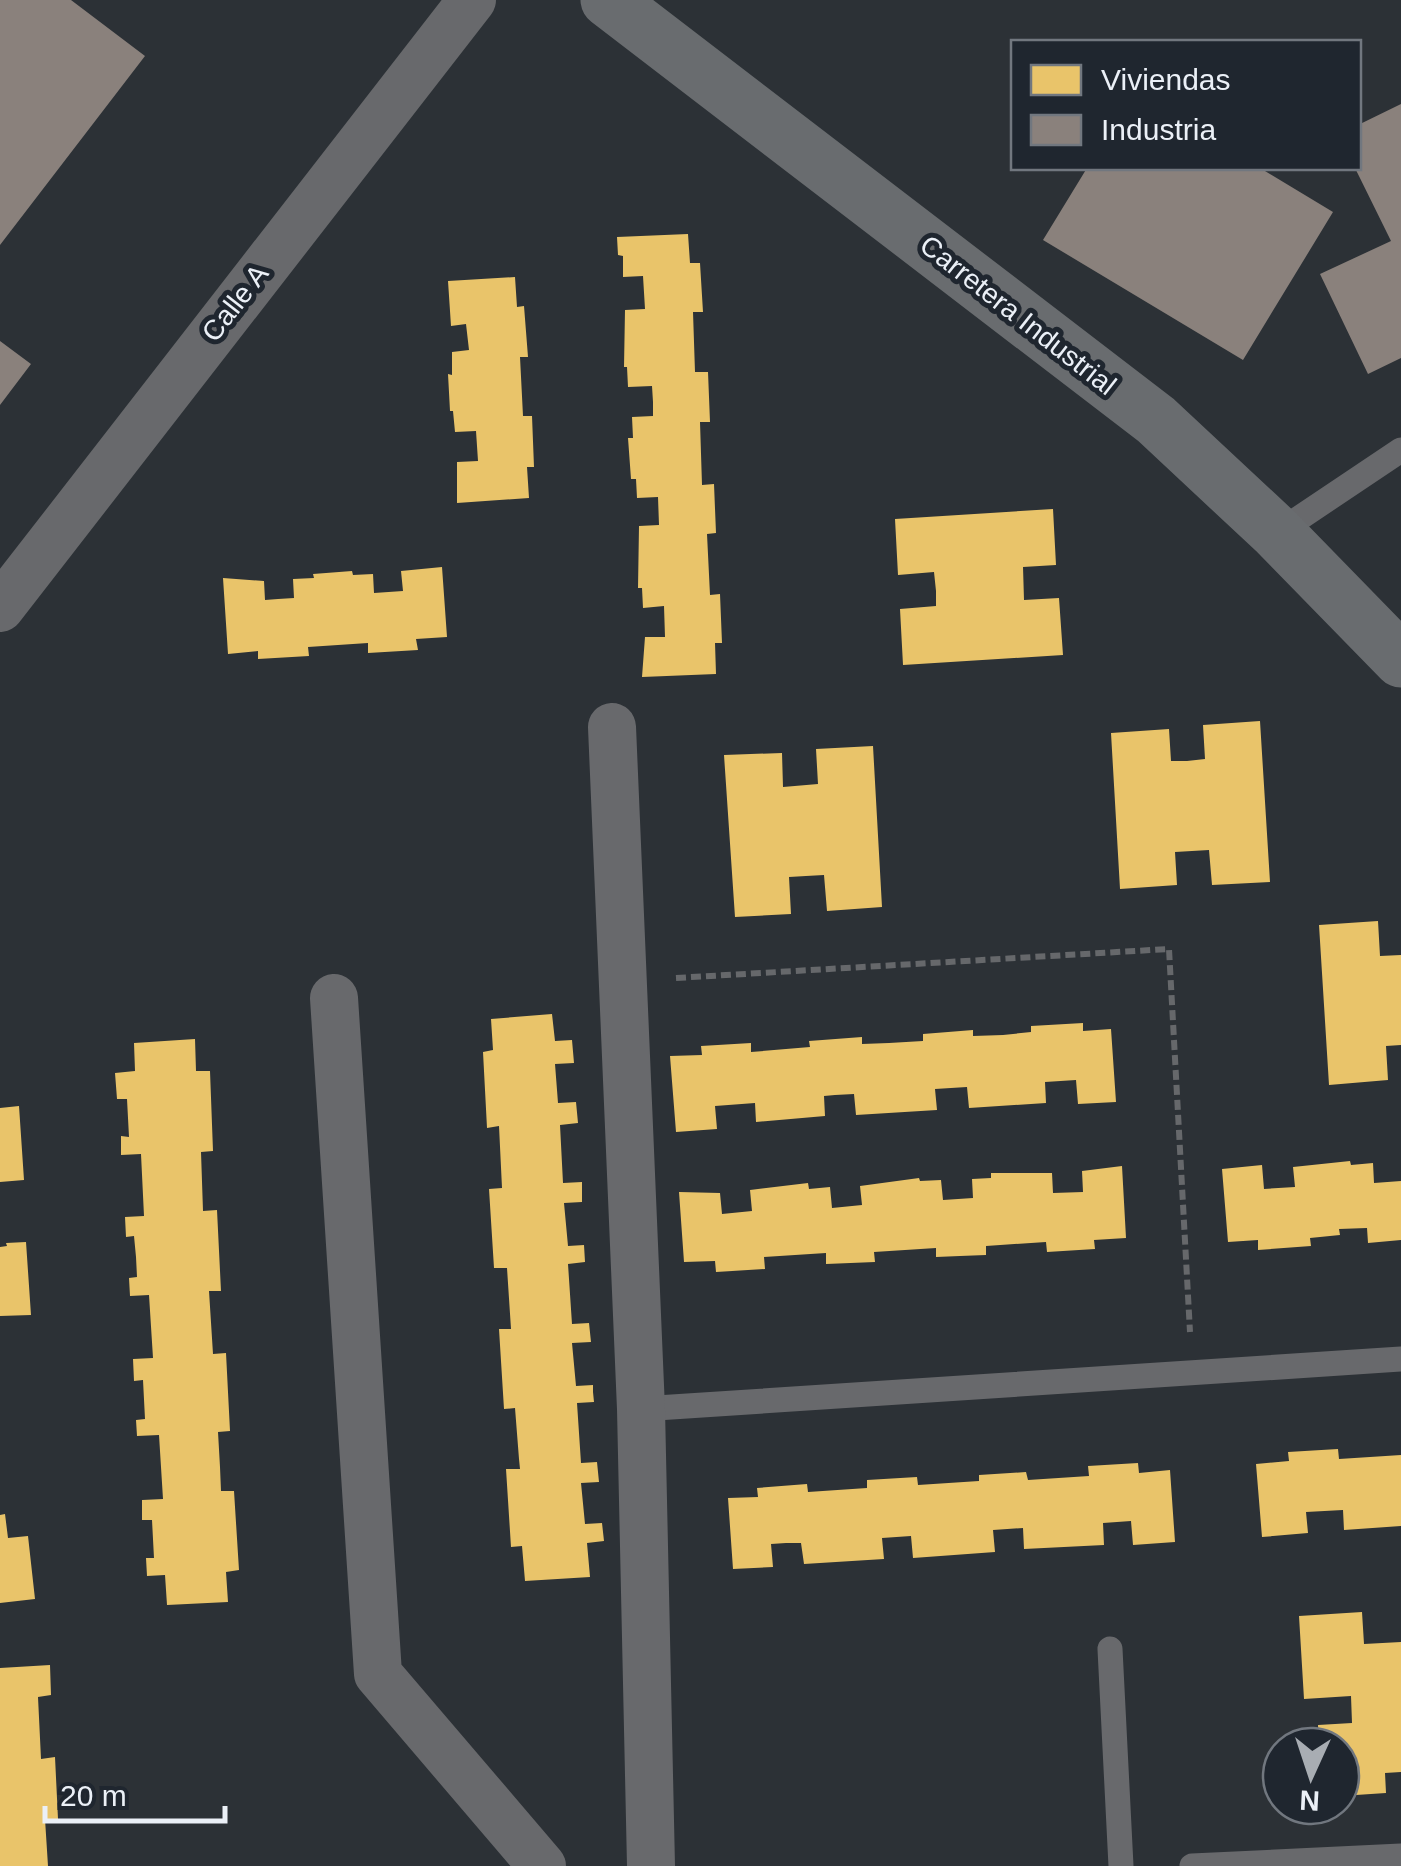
<svg xmlns="http://www.w3.org/2000/svg" width="1401" height="1866" font-family="Arial,sans-serif">
<style>
.homes{fill:#e9c46a}
.industry{fill:#8a817c}
.lines{fill:none;stroke-linecap:round;stroke-linejoin:round}
.path{stroke:#66686b;stroke-width:6;stroke-dasharray:10 5;stroke-linecap:butt}
.lane{stroke:#68696c;stroke-width:25}
.street{stroke:#68696c;stroke-width:48}
.secondary{stroke:#696c6f;stroke-width:55}
.labels{text-anchor:middle;dominant-baseline:central;stroke-width:10;stroke-linejoin:round;paint-order:stroke}
.street-label{font-size:28px;fill:#ebf0f7;stroke:#1f262f}
</style>
<rect width="100%" height="100%" fill="#2c3136"/>
<!-- homes -->
<path class="homes" d="M 688,234 L 690,263 L 700,263 L 703,312 L 693,312 L 695,372 L 708,372 L 710,422 L 700,422 L 702,485 L 714,484 L 716,533 L 707,534 L 710,595 L 720,594 L 722,643 L 715,643 L 716,674 L 642,677 L 645,637 L 665,637 L 664,606 L 643,608 L 642,588 L 638,588 L 639,526 L 659,525 L 658,497 L 637,498 L 636,479 L 631,479 L 628,438 L 633,438 L 632,417 L 653,416 L 653,402 L 652,386 L 628,387 L 627,367 L 624,367 L 625,310 L 645,309 L 643,276 L 623,277 L 623,256 L 618,255 L 617,237 Z
M 515,277 L 517,307 L 524,306 L 528,357 L 520,357 L 523,416 L 532,416 L 534,467 L 527,467 L 529,498 L 457,503 L 457,462 L 478,461 L 476,431 L 455,432 L 453,411 L 450,411 L 448,374 L 452,375 L 452,352 L 469,350 L 466,324 L 451,326 L 448,281 Z
M 1053,509 L 1056,565 L 1023,567 L 1024,600 L 1059,598 L 1063,655 L 903,665 L 900,609 L 936,606 L 936,591 L 934,572 L 898,575 L 895,519 Z
M 442,567 L 447,637 L 416,639 L 418,650 L 368,653 L 368,643 L 308,647 L 309,656 L 258,659 L 258,651 L 228,654 L 223,578 L 264,581 L 265,600 L 278,599 L 294,598 L 293,579 L 314,578 L 313,574 L 352,571 L 353,575 L 373,574 L 374,593 L 403,591 L 401,571 Z
M 1260,721 L 1270,882 L 1212,885 L 1209,850 L 1175,852 L 1177,885 L 1120,889 L 1111,733 L 1169,729 L 1171,761 L 1187,761 L 1205,759 L 1203,725 Z
M 873,746 L 882,907 L 827,911 L 824,875 L 806,876 L 789,877 L 791,914 L 735,917 L 724,755 L 782,753 L 783,787 L 818,784 L 816,749 Z
M 1378,921 L 1380,956 L 1401,955 L 1401,1045 L 1386,1046 L 1388,1080 L 1329,1085 L 1319,925 Z
M 552,1014 L 555,1041 L 572,1040 L 574,1063 L 555,1064 L 558,1103 L 576,1102 L 578,1123 L 560,1125 L 563,1183 L 582,1182 L 582,1202 L 564,1203 L 568,1246 L 584,1245 L 585,1262 L 568,1264 L 572,1324 L 589,1323 L 591,1342 L 572,1343 L 576,1386 L 593,1385 L 593,1392 L 594,1402 L 577,1403 L 581,1463 L 597,1462 L 599,1482 L 581,1483 L 585,1524 L 602,1523 L 604,1541 L 587,1543 L 590,1577 L 525,1581 L 522,1546 L 511,1547 L 506,1469 L 520,1469 L 519,1459 L 515,1408 L 504,1409 L 499,1329 L 511,1329 L 507,1268 L 494,1268 L 489,1189 L 502,1188 L 499,1126 L 487,1128 L 483,1052 L 493,1050 L 491,1019 Z
M 1083,1023 L 1083,1031 L 1111,1029 L 1116,1102 L 1078,1104 L 1076,1080 L 1045,1082 L 1046,1103 L 969,1108 L 967,1087 L 935,1089 L 937,1110 L 856,1115 L 854,1094 L 835,1095 L 824,1096 L 825,1116 L 756,1122 L 755,1103 L 715,1106 L 717,1129 L 676,1132 L 670,1056 L 702,1055 L 701,1046 L 751,1043 L 751,1052 L 810,1047 L 809,1041 L 862,1037 L 862,1044 L 889,1043 L 923,1041 L 923,1034 L 973,1030 L 973,1036 L 1003,1035 L 1031,1032 L 1031,1026 Z
M 195,1039 L 196,1071 L 210,1071 L 213,1151 L 201,1152 L 203,1211 L 217,1210 L 221,1291 L 209,1291 L 213,1354 L 226,1353 L 230,1431 L 218,1432 L 220,1467 L 221,1491 L 234,1491 L 239,1570 L 226,1572 L 228,1602 L 167,1605 L 165,1575 L 147,1576 L 146,1558 L 154,1558 L 152,1520 L 142,1520 L 142,1500 L 163,1499 L 159,1435 L 137,1436 L 136,1420 L 145,1419 L 143,1380 L 134,1381 L 133,1359 L 153,1358 L 149,1295 L 130,1296 L 129,1278 L 137,1277 L 136,1257 L 134,1236 L 126,1237 L 125,1217 L 144,1216 L 141,1154 L 121,1155 L 121,1136 L 129,1137 L 127,1099 L 117,1099 L 115,1073 L 135,1071 L 134,1043 Z
M 19,1106 L 24,1180 L 0,1182 L 0,1108 Z
M 1350,1161 L 1351,1165 L 1373,1163 L 1374,1183 L 1401,1181 L 1401,1240 L 1368,1243 L 1367,1228 L 1339,1229 L 1340,1235 L 1310,1238 L 1311,1246 L 1258,1250 L 1258,1240 L 1228,1242 L 1222,1169 L 1262,1165 L 1264,1189 L 1295,1187 L 1293,1167 Z
M 1122,1166 L 1126,1238 L 1094,1240 L 1095,1249 L 1047,1252 L 1046,1242 L 986,1246 L 986,1255 L 960,1256 L 936,1257 L 936,1248 L 874,1252 L 875,1262 L 826,1264 L 826,1253 L 764,1257 L 765,1269 L 716,1272 L 715,1261 L 684,1262 L 679,1192 L 720,1193 L 722,1214 L 752,1211 L 750,1190 L 808,1183 L 809,1189 L 830,1187 L 832,1208 L 862,1205 L 860,1186 L 919,1178 L 920,1181 L 941,1180 L 943,1200 L 973,1198 L 972,1179 L 991,1178 L 991,1173 L 1052,1173 L 1053,1193 L 1083,1192 L 1082,1171 Z
M 26,1242 L 31,1315 L 0,1316 L 0,1247 L 7,1246 L 6,1243 Z
M 1338,1449 L 1339,1459 L 1401,1455 L 1401,1526 L 1344,1530 L 1343,1510 L 1306,1512 L 1308,1533 L 1262,1537 L 1256,1464 L 1289,1461 L 1288,1452 Z
M 1138,1463 L 1139,1473 L 1170,1470 L 1175,1542 L 1133,1545 L 1131,1521 L 1103,1523 L 1104,1545 L 1024,1549 L 1023,1528 L 993,1530 L 995,1552 L 913,1558 L 911,1536 L 882,1538 L 884,1559 L 804,1564 L 801,1543 L 786,1543 L 771,1544 L 773,1567 L 733,1569 L 728,1498 L 758,1497 L 757,1488 L 807,1484 L 808,1492 L 867,1488 L 867,1480 L 917,1477 L 918,1485 L 979,1481 L 979,1475 L 1026,1472 L 1028,1480 L 1089,1476 L 1088,1466 Z
M 5,1514 L 8,1538 L 28,1536 L 35,1599 L 0,1603 L 0,1515 Z
M 1362,1612 L 1364,1644 L 1401,1642 L 1401,1772 L 1385,1773 L 1386,1793 L 1341,1796 L 1341,1746 L 1319,1746 L 1318,1725 L 1352,1723 L 1351,1696 L 1304,1699 L 1299,1616 Z
M 50,1665 L 51,1695 L 38,1697 L 41,1759 L 55,1757 L 58,1819 L 45,1819 L 48,1866 L 0,1866 L 0,1668 Z"/>
<!-- industry -->
<path class="industry" d="M 0,0 L 71,0 L 145,56 L 0,245 Z
M 1401,104 L 1401,358 L 1368,374 L 1320,274 L 1391,241 L 1355,168 L 1358,168 L 1358,125 Z
M 1087,168 L 1260,168 L 1333,212 L 1243,360 L 1043,240 Z
M 0,341 L 31,364 L 0,405 Z"/>
<g class="lines">
<!-- path -->
<path class="path" d="M 676,978 L 1169,949 L 1190,1332"/>
<!-- lane -->
<path class="lane" d="M 1277,533 L 1401,450
M 641,1409 L 1401,1359
M 1110,1649 L 1121,1866
M 1192,1866 L 1401,1856"/>
<!-- street -->
<path class="street" d="M 0,608 L 472,0
M 612,727 L 641,1409 L 651,1866
M 334,998 L 378,1674 L 542,1866"/>
<!-- secondary -->
<path class="secondary" d="M 608,0 L 1156,420 L 1277,533 L 1401,660"/>
</g>
<g class="labels">
<!-- street labels -->
<g class="street-label">
<text transform="translate(235 303) rotate(-52)">Calle A</text>
<text transform="translate(1018 315) rotate(38)">Carretera Industrial</text>
</g>
</g>
<!-- legend -->
<rect x="1011" y="40" width="350" height="130" fill="#1f262f" stroke="#71777f" stroke-width="2.5"/>
<rect x="1031" y="65" width="50" height="30" fill="#e9c46a" stroke="#71777f" stroke-width="2.5"/>
<text x="1101" y="90" font-size="30" fill="#ebf0f7">Viviendas</text>
<rect x="1031" y="115" width="50" height="30" fill="#8a817c" stroke="#71777f" stroke-width="2.5"/>
<text x="1101" y="140" font-size="30" fill="#ebf0f7">Industria</text>
<!-- north arrow -->
<g transform="translate(1311 1776) rotate(183)"><circle r="48" fill="#1f262f" stroke="#71777f" stroke-width="2.5"/>
<path d="M0-8L18 38L0 25L-18 38Z" fill="#a8adb3"/>
<text y="-15" font-size="28" font-weight="bold" text-anchor="middle" fill="#ebf0f7">N</text>
</g>
<!-- scale -->
<path d="M45 1806v15h180v-15" fill="none" stroke="#ebf0f7" stroke-width="5"/>
<text x="60" y="1806" font-size="30" fill="#ebf0f7" stroke="#1f262f" stroke-width="8" paint-order="stroke">20 m</text>
</svg>
